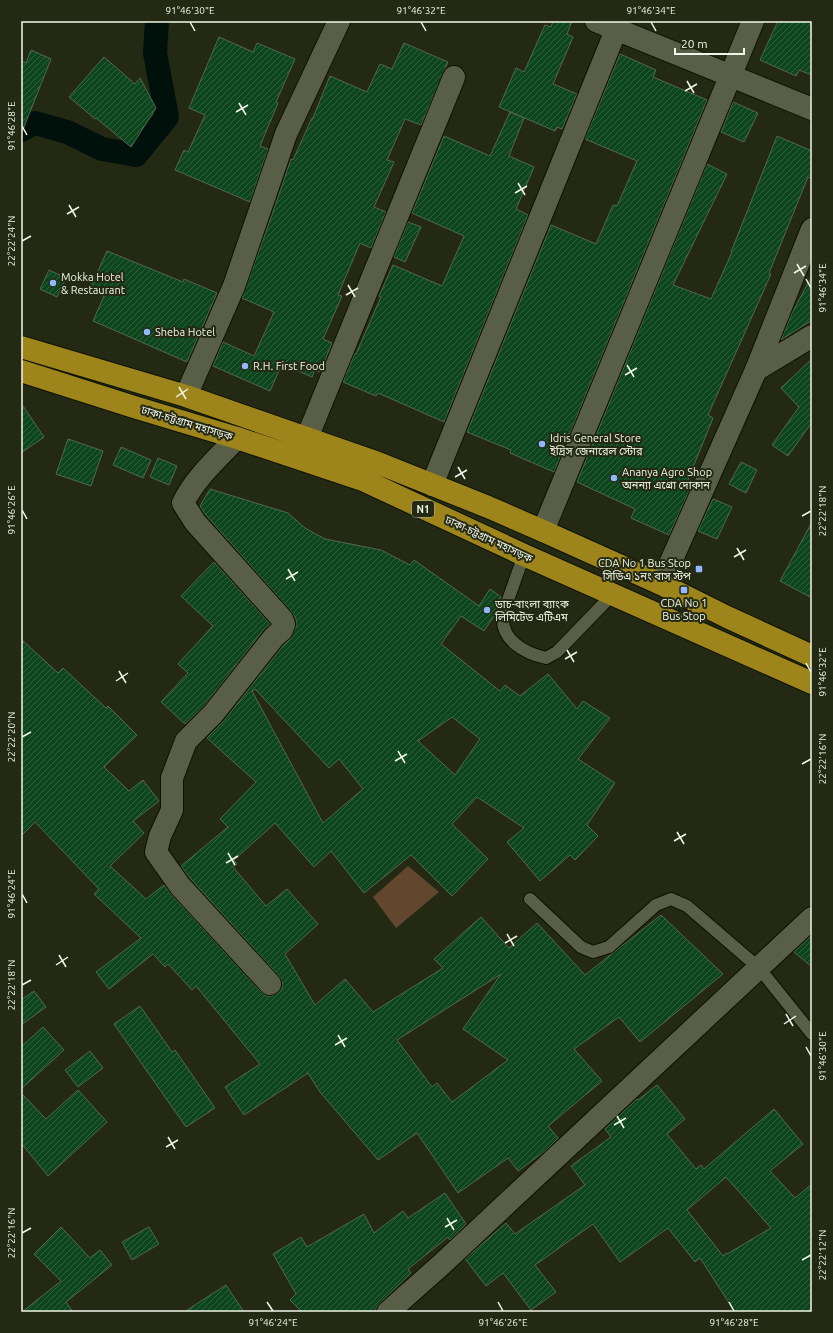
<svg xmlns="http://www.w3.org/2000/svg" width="833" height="1333" font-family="Ubuntu,'Noto Sans Bengali',sans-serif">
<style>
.park{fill:#62472e}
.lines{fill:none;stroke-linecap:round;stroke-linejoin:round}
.canal{stroke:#00110c;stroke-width:24}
.building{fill:url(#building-hatch);stroke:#526754;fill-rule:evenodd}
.service-casing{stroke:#0d1201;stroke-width:14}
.minor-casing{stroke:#0d1201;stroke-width:24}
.tertiary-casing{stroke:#0d1201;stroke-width:24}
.trunk-casing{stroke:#0d1201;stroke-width:24}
.service{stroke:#585f46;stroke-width:12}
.minor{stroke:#585f46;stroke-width:22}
.tertiary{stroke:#585f46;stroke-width:22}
.trunk{stroke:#9d841b;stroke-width:22}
.ticks{fill:none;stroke:#f2f6e8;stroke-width:1.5}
.poi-dot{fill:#91b8fd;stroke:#242913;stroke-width:1.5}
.labels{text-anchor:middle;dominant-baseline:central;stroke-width:4;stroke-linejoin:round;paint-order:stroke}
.shield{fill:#242913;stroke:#b4b8a8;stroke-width:1}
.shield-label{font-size:10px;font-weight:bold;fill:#f2f6e8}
.poi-label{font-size:11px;fill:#f2f6e8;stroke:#242913;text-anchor:start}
.street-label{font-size:11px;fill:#f2f6e8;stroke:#242913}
.neatline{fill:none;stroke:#f2f6e8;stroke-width:1.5}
.ticks-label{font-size:10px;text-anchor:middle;fill:#f2f6e8}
</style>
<defs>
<pattern id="building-hatch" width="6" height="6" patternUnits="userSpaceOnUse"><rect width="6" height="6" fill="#0d451d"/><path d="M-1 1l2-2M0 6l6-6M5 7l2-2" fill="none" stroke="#31603e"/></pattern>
</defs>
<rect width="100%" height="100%" fill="#242913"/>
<!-- park -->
<path class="park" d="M 408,866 L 439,892 L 396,928 L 373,897 Z"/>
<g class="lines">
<!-- canal -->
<path class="canal" d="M 21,130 L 35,123 L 67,132 L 102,149 L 136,155 L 167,117 L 155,53 L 157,21"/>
</g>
<!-- building -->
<path class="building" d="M 553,21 L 572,21 L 567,34 L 573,37 L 553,84 L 577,94 L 562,129 L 557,127 L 555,131 L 499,107 L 516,68 L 524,72 L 545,25 L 551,27 Z
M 778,21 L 812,21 L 812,75 L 799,70 L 796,76 L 760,60 Z
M 219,37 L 253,52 L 257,43 L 295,59 L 276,102 L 278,103 L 260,146 L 268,149 L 250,202 L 175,170 L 184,150 L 188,152 L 205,115 L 189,108 Z
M 404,43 L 448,62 L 421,125 L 405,119 L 387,160 L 394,162 L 374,207 L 386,212 L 371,248 L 360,243 L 338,295 L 342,296 L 323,339 L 332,343 L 320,372 L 315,370 L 312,377 L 282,364 L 270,391 L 213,366 L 223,342 L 254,356 L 274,312 L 242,298 L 273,212 L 291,159 L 293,160 L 312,118 L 313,118 L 330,76 L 367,92 L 380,64 L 392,69 Z
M 31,50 L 51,59 L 22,132 L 21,61 L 26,63 Z
M 620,54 L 656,70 L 653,77 L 707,100 L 554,472 L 510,453 L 511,450 L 467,432 L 551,225 L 596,244 L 613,205 L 617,206 L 637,161 L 585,139 Z
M 104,57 L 135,84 L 140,78 L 156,108 L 131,147 L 96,118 L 95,119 L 69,97 Z
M 733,102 L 758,113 L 744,142 L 721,132 Z
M 510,112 L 524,118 L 509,156 L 534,167 L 516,209 L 528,215 L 444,422 L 378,393 L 376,396 L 343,382 L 355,353 L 356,354 L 381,297 L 379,296 L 393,265 L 442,286 L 464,236 L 412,213 L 444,136 L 490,156 Z
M 777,136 L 812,151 L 812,179 L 808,177 L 769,273 L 771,274 L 708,415 L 713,418 L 685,487 L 690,489 L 669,535 L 631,518 L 635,509 L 577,482 L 707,164 L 727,174 L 673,285 L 711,299 L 732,252 L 731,252 Z
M 408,222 L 421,227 L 405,262 L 394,257 Z
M 107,251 L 183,282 L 184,279 L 217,293 L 187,362 L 93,321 L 104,296 L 90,289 Z
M 49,270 L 66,278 L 57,297 L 40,289 Z
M 812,276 L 812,320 L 781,340 L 792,313 Z
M 812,359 L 812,422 L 788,456 L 772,445 L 799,407 L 781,388 Z
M 21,403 L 44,437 L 21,453 Z
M 68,439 L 103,451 L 91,486 L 56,474 Z
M 121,447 L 151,460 L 143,478 L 113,465 Z
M 158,458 L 177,466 L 169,485 L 150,477 Z
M 741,462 L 757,470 L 746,493 L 729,484 Z
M 210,489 L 288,513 L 305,528 L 325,539 L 381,550 L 410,565 L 414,560 L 479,606 L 490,589 L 501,597 L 496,613 L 484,631 L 461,616 L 441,644 L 500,691 L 505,685 L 520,696 L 548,674 L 577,709 L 583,701 L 610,718 L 578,759 L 615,783 L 587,825 L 598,836 L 575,860 L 570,855 L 540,881 L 507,842 L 524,828 L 477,797 L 452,824 L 488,859 L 452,896 L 411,855 L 364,893 L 331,851 L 314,867 L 275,823 L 234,860 L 237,864 L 233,867 L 266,906 L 287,889 L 318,924 L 285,954 L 315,1005 L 345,979 L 373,1012 L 443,968 L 434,959 L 481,917 L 509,948 L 537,923 L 585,975 L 661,915 L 723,974 L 640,1042 L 619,1017 L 574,1049 L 602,1081 L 548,1126 L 558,1138 L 545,1151 L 518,1171 L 508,1158 L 458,1193 L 417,1133 L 378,1160 L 320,1092 L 308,1073 L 244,1115 L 225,1087 L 260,1064 L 196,986 L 192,990 L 168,964 L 165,967 L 153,954 L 109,989 L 96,972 L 141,938 L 94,894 L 99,889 L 35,822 L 21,836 L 21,639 L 58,673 L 63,668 L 106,708 L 108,706 L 137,735 L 104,767 L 129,791 L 143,780 L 159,801 L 133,821 L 144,833 L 110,866 L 146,899 L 164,885 L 171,894 L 261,992 L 266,996 L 272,996 L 278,993 L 282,988 L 282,982 L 279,976 L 190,878 L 181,866 L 228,827 L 220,819 L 256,782 L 207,738 L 223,722 L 283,646 L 290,639 L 296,627 L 296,619 L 291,611 L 205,514 L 200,506 ZM 255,689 L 329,768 L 339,759 L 363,789 L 323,823 L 252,691 ZM 452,717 L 480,739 L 455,775 L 418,741 ZM 501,974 L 463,1029 L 508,1060 L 452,1102 L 437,1083 L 432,1087 L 397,1040 Z
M 713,499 L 732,507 L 717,539 L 698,531 Z
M 812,522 L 812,598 L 780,581 Z
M 214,562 L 270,624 L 264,629 L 204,706 L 185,724 L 161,702 L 188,673 L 178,664 L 213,626 L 181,596 Z
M 812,935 L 812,967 L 794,952 Z
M 34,991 L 46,1007 L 21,1025 L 21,1000 Z
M 140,1006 L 172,1052 L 175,1050 L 215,1108 L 186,1127 L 114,1024 Z
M 43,1027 L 64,1050 L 21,1089 L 21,1047 Z
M 90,1051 L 103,1068 L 78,1087 L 65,1070 Z
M 657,1085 L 685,1119 L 667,1134 L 696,1169 L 701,1165 L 704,1169 L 774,1109 L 803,1144 L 770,1171 L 795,1198 L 812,1184 L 812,1312 L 735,1312 L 700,1258 L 695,1262 L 668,1228 L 620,1262 L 593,1224 L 535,1265 L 556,1292 L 531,1310 L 503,1273 L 486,1286 L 465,1259 L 506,1223 L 515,1234 L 585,1185 L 571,1166 L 611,1137 L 605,1129 L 637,1099 L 638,1100 ZM 726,1177 L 771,1228 L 727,1254 L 727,1253 L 723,1256 L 687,1210 Z
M 78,1090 L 107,1122 L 48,1176 L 21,1143 L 21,1093 L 46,1119 Z
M 445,1193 L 466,1224 L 450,1240 L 448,1237 L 408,1269 L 411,1273 L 380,1303 L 376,1308 L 376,1312 L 302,1312 L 290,1300 L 296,1294 L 273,1254 L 301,1237 L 307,1247 L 364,1214 L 374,1233 L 403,1211 L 408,1218 Z
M 61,1227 L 90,1258 L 100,1250 L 112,1265 L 66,1302 L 73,1312 L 22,1312 L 61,1281 L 34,1254 Z
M 149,1227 L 159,1244 L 132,1260 L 122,1242 Z
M 226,1285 L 244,1312 L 184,1312 Z"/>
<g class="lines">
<!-- service casing -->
<g class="service-casing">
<path id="service" d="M 524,555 L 503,614 C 500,640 524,653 546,658 L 557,652 L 613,594
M 530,899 L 581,947 L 593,952 L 609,947 L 656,905 L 671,899 L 687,906 L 759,968 L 812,1034"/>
</g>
<!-- minor casing -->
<g class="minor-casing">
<path id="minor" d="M 596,21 L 812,109
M 756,370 L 812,336
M 186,396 L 234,286 L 286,134 L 339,21
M 237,438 C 218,458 195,478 183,503 L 195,522 L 282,619 L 284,624 L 282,630 L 274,637 L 213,714 L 186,741 L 172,778 L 172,810 L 160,836 L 156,852 L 180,886 L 270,984
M 307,438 L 454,77
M 432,485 L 616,30
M 543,531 L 753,21
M 388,1312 L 442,1264 L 812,918"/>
</g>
<!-- tertiary casing -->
<g class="tertiary-casing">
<path id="tertiary" d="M 661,584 L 756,370 L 812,229"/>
</g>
<!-- trunk casing -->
<g class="trunk-casing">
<path id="trunk" d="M 21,347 L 186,396 L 378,463 L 488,507 L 543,531 L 661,584 L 727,617 L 812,656
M 21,371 L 134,407 L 237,438 L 363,480 L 524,555 L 812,683"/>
</g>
<!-- service -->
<use href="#service" class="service"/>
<!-- minor -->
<use href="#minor" class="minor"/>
<!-- tertiary -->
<use href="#tertiary" class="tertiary"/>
<!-- trunk -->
<use href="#trunk" class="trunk"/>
</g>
<!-- ticks -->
<path class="ticks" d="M 190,22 L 195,31M 421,22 L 426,31M 651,22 L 656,31M 687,81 L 694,93M 685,91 L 697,84M 239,103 L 246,115M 236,112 L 248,105M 22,126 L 27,135M 518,183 L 525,195M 515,193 L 527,186M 69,205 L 76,217M 67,214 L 79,207M 22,241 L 31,236M 797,264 L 804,276M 794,273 L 806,266M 806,279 L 811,288M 348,285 L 355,297M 346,295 L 358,288M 627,365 L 634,377M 625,375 L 637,368M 179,387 L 186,399M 176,397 L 188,389M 458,467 L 465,479M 455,477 L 467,470M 22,510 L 27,519M 802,516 L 811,511M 737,548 L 744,560M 734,557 L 746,550M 288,569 L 295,581M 286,579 L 298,572M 567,650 L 574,662M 565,659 L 577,652M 806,663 L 811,672M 119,671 L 126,683M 116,681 L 128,673M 22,737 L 31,732M 398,751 L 405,763M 395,761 L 407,754M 802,764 L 811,759M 677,832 L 684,844M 674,841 L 686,834M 228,853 L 235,865M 226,863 L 238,856M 22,894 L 27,903M 507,934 L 514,946M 505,943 L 517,936M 59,955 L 66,967M 56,965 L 68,957M 22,985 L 31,980M 786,1014 L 793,1026M 784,1024 L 796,1016M 338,1035 L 345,1047M 335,1045 L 347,1038M 806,1047 L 811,1056M 617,1116 L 624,1128M 614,1125 L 626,1118M 168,1137 L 175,1149M 166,1147 L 178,1140M 447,1218 L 454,1230M 445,1227 L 457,1220M 22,1233 L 31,1228M 802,1260 L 811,1255M 267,1302 L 273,1311M 498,1302 L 503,1311M 729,1302 L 734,1311"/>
<!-- markers -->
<g class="poi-dot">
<circle cx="53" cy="283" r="4"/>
<circle cx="147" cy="332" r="4"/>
<circle cx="245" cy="366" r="4"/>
<circle cx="542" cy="444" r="4"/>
<circle cx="614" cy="478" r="4"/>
<rect x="695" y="565" width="8" height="8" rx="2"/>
<rect x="680" y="586" width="8" height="8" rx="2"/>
<circle cx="487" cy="610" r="4"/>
</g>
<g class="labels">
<!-- shield labels -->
<rect class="shield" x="412" y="501" width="22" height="16" rx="3"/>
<g class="shield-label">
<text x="423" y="509">N1</text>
</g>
<!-- poi labels -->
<g class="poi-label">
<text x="61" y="277">Mokka Hotel<tspan x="61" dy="13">&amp; Restaurant</tspan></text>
<text x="155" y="332">Sheba Hotel</text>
<text x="253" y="366">R.H. First Food</text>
<text x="550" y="438">Idris General Store<tspan x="550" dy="13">ইদ্রিস জেনারেল স্টোর</tspan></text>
<text x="622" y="472">Ananya Agro Shop<tspan x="622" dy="13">অনন্যা এগ্রো দোকান</tspan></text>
<text x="691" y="563" text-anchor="end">CDA No 1 Bus Stop<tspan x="691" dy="13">সিডিএ ১নং বাস স্টপ</tspan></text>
<text x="684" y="603" text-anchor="middle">CDA No 1<tspan x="684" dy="13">Bus Stop</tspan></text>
<text x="495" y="604">ডাচ-বাংলা ব্যাংক<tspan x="495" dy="13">লিমিটেড এটিএম</tspan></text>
</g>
<!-- street labels -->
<g class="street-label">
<text transform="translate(187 423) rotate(17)">ঢাকা-চট্টগ্রাম মহাসড়ক</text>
<text transform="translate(489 539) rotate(25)">ঢাকা-চট্টগ্রাম মহাসড়ক</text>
</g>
</g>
<!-- border -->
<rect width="833" height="1333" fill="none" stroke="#242913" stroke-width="44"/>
<!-- scale -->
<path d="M675 48v6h69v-6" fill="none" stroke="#f2f6e8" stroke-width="2"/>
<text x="681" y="48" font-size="12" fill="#f2f6e8" stroke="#242913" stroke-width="3" paint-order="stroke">20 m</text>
<rect x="22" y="22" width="789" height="1289" class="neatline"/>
<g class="ticks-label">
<text x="190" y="14">91°46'30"E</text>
<text x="421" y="14">91°46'32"E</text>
<text x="651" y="14">91°46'34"E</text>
<text transform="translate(11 126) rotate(-90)" y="4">91°46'28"E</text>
<text transform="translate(11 241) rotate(-90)" y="4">22°22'24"N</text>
<text transform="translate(822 288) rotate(-90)" y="4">91°46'34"E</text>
<text transform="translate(11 510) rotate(-90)" y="4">91°46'26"E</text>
<text transform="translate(822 511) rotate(-90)" y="4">22°22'18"N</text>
<text transform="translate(822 672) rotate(-90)" y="4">91°46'32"E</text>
<text transform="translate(11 737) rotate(-90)" y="4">22°22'20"N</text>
<text transform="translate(822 759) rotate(-90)" y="4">22°22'16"N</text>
<text transform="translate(11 894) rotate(-90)" y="4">91°46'24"E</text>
<text transform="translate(11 985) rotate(-90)" y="4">22°22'18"N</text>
<text transform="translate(822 1056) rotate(-90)" y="4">91°46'30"E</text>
<text transform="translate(11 1233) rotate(-90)" y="4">22°22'16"N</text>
<text transform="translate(822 1255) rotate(-90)" y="4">22°22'12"N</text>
<text x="273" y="1326">91°46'24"E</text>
<text x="503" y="1326">91°46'26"E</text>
<text x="734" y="1326">91°46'28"E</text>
</g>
</svg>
